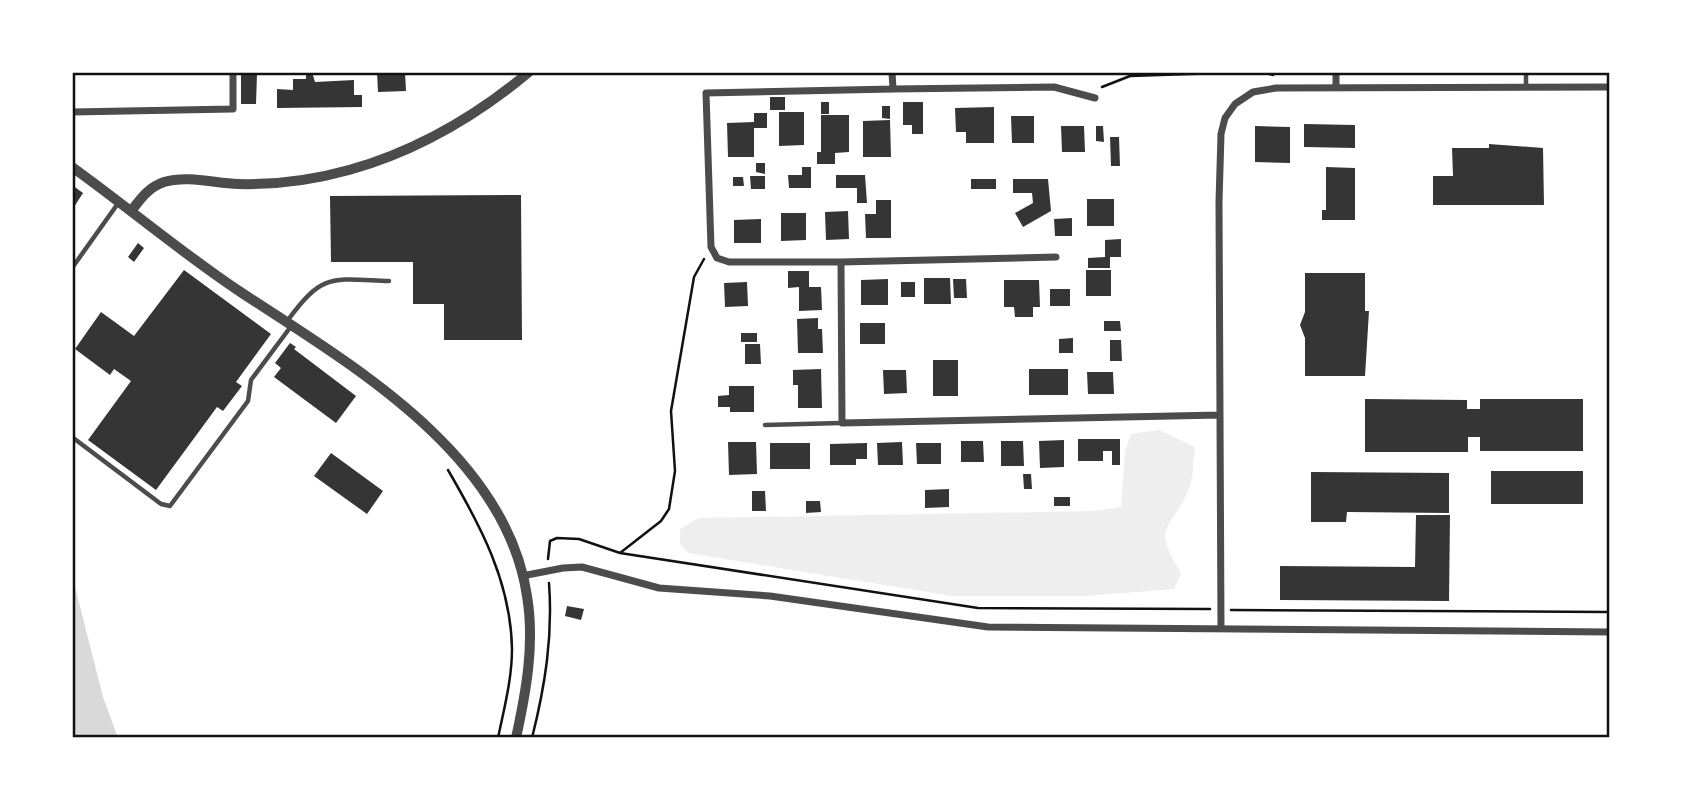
<svg xmlns="http://www.w3.org/2000/svg" width="1681" height="810" font-family="'Sofia Sans Condensed',sans-serif">
<style>
.green{fill:#eee}
.water{fill:#d9d9d9}
.building{fill:#353535}
.lines{fill:none;stroke-linecap:round;stroke-linejoin:round}
.path{stroke:#111;stroke-width:2.5}
.service{stroke:#4c4c4c;stroke-width:4.5}
.minor{stroke:#4c4c4c;stroke-width:7}
.tertiary{stroke:#4c4c4c;stroke-width:10}
.neatline{fill:none;stroke:#111;stroke-width:2.5}
</style>
<rect width="100%" height="100%" fill="#fff"/>
<!-- green -->
<path class="green" d="M 1159,430 L 1195,447 C 1193,458 1194,474 1190,485 C 1175,530 1148,521 1181,573 L 1174,589 L 1086,596 L 952,596 L 688,553 L 680,544 L 680,529 L 699,518 L 1095,511 L 1121,507 L 1125,451 L 1131,434 Z"/>
<!-- water -->
<path class="water" d="M 72,575 L 103,697 L 118,738 L 72,738 Z"/>
<!-- building -->
<path class="building" d="M 306,72 L 312,72 L 315,82 L 354,80 L 354,95 L 362,95 L 362,107 L 277,108 L 277,89 L 293,90 L 293,79 L 306,79 Z
M 377,72 L 405,72 L 406,91 L 378,92 Z
M 241,74 L 257,74 L 256,104 L 241,104 Z
M 770,97 L 785,97 L 785,110 L 770,110 Z
M 821,102 L 829,102 L 829,114 L 821,114 Z
M 903,102 L 923,102 L 923,134 L 912,134 L 912,125 L 903,125 Z
M 882,106 L 890,106 L 890,119 L 882,118 Z
M 994,107 L 994,143 L 966,143 L 966,132 L 956,132 L 955,108 Z
M 779,112 L 804,112 L 804,145 L 779,146 Z
M 754,113 L 767,113 L 767,128 L 754,128 L 754,157 L 728,157 L 727,123 L 754,122 Z
M 821,115 L 849,115 L 849,152 L 835,153 L 835,164 L 817,164 L 817,152 L 821,152 Z
M 1011,116 L 1034,116 L 1034,143 L 1012,143 Z
M 890,120 L 891,157 L 863,157 L 863,121 Z
M 1304,124 L 1355,125 L 1355,148 L 1304,147 Z
M 1061,126 L 1084,126 L 1085,152 L 1062,152 Z
M 1096,126 L 1103,126 L 1104,142 L 1096,141 Z
M 1255,126 L 1290,127 L 1290,163 L 1255,162 Z
M 1110,137 L 1119,137 L 1120,166 L 1111,166 Z
M 1489,144 L 1543,148 L 1544,205 L 1433,205 L 1433,176 L 1453,176 L 1452,148 L 1489,148 Z
M 756,163 L 765,163 L 765,174 L 756,172 Z
M 802,167 L 811,167 L 811,188 L 789,188 L 788,175 L 802,175 Z
M 1326,167 L 1355,168 L 1355,220 L 1322,220 L 1322,210 L 1326,210 Z
M 836,175 L 865,175 L 867,203 L 857,203 L 857,188 L 836,188 Z
M 750,176 L 765,176 L 765,189 L 751,189 Z
M 733,177 L 743,177 L 744,186 L 733,186 Z
M 971,179 L 996,179 L 996,189 L 971,189 Z
M 1013,179 L 1048,179 L 1051,211 L 1023,227 L 1015,213 L 1033,203 L 1032,193 L 1013,193 Z
M 72,185 L 83,193 L 72,210 Z
M 521,195 L 522,340 L 444,340 L 444,304 L 413,304 L 413,262 L 331,262 L 330,196 Z
M 1087,199 L 1114,199 L 1114,226 L 1087,226 Z
M 876,200 L 891,200 L 891,238 L 866,238 L 865,214 L 876,214 Z
M 848,211 L 849,239 L 826,240 L 825,212 Z
M 781,213 L 806,213 L 806,240 L 781,241 Z
M 1072,218 L 1072,236 L 1055,236 L 1054,219 Z
M 761,219 L 761,243 L 734,243 L 734,220 Z
M 1121,239 L 1121,257 L 1110,257 L 1110,268 L 1088,268 L 1088,258 L 1105,257 L 1105,240 Z
M 138,243 L 144,248 L 134,262 L 128,257 Z
M 184,270 L 271,334 L 236,382 L 242,386 L 223,411 L 217,407 L 156,490 L 88,440 L 131,381 L 114,369 L 110,375 L 75,349 L 101,312 L 134,336 Z
M 1086,270 L 1111,270 L 1111,296 L 1086,296 Z
M 788,271 L 809,271 L 809,287 L 821,287 L 822,310 L 799,311 L 799,287 L 788,288 Z
M 1305,273 L 1365,273 L 1365,311 L 1369,311 L 1365,376 L 1305,376 L 1305,338 L 1300,325 L 1305,312 Z
M 924,278 L 950,278 L 951,304 L 924,304 Z
M 888,279 L 888,305 L 861,305 L 861,280 Z
M 953,279 L 966,279 L 967,298 L 954,298 Z
M 1004,280 L 1039,280 L 1040,307 L 1033,307 L 1033,317 L 1015,317 L 1014,307 L 1004,307 Z
M 747,282 L 748,306 L 725,307 L 724,283 Z
M 901,282 L 915,282 L 915,297 L 901,297 Z
M 1050,289 L 1070,289 L 1070,306 L 1050,306 Z
M 818,318 L 818,329 L 822,329 L 823,353 L 798,353 L 797,319 Z
M 1104,321 L 1120,321 L 1121,331 L 1104,331 Z
M 860,323 L 885,323 L 885,344 L 860,344 Z
M 741,333 L 757,333 L 757,342 L 741,342 Z
M 1073,338 L 1073,353 L 1059,353 L 1059,339 Z
M 1110,340 L 1121,340 L 1122,361 L 1110,361 Z
M 290,343 L 296,347 L 294,349 L 356,396 L 336,423 L 274,377 L 281,368 L 275,363 Z
M 745,344 L 760,344 L 761,364 L 745,364 Z
M 933,360 L 958,360 L 958,396 L 933,396 Z
M 821,369 L 822,408 L 798,408 L 798,385 L 793,385 L 793,370 Z
M 1029,369 L 1068,369 L 1068,395 L 1029,395 Z
M 883,370 L 906,370 L 907,393 L 884,394 Z
M 1087,372 L 1113,372 L 1114,394 L 1088,394 Z
M 729,386 L 754,386 L 754,412 L 730,412 L 730,407 L 718,407 L 718,396 L 729,395 Z
M 1365,399 L 1467,400 L 1467,409 L 1480,409 L 1480,399 L 1583,399 L 1583,451 L 1480,451 L 1480,437 L 1468,437 L 1468,452 L 1365,452 Z
M 1078,439 L 1120,439 L 1120,465 L 1112,465 L 1112,451 L 1103,451 L 1103,461 L 1078,461 Z
M 1064,440 L 1064,467 L 1040,468 L 1039,441 Z
M 961,441 L 983,441 L 984,462 L 961,462 Z
M 1001,441 L 1023,441 L 1024,466 L 1001,466 Z
M 728,442 L 756,442 L 757,474 L 729,475 Z
M 902,442 L 903,465 L 878,465 L 877,443 Z
M 770,443 L 810,443 L 810,469 L 770,469 Z
M 867,443 L 867,459 L 856,459 L 856,465 L 830,465 L 830,444 Z
M 916,443 L 941,443 L 941,464 L 917,464 Z
M 331,453 L 383,491 L 367,514 L 314,476 Z
M 1491,471 L 1583,471 L 1583,504 L 1491,504 Z
M 1311,472 L 1449,473 L 1449,513 L 1347,512 L 1346,522 L 1311,522 Z
M 1023,474 L 1031,474 L 1032,489 L 1024,489 Z
M 949,489 L 949,507 L 925,508 L 925,490 Z
M 752,491 L 765,491 L 766,511 L 752,511 Z
M 1054,497 L 1070,497 L 1070,506 L 1054,506 Z
M 806,501 L 820,501 L 821,512 L 806,513 Z
M 1416,515 L 1450,515 L 1449,601 L 1280,600 L 1280,566 L 1415,567 Z
M 567,606 L 584,609 L 581,620 L 565,616 Z"/>
<g class="lines">
<!-- path -->
<path class="path" d="M 1262,72 L 1273,75
M 1102,87 L 1130,76 L 1250,72
M 448,470 C 480,525 511,582 512,649 C 512,679 504,709 498,738
M 620,553 L 661,521 L 669,509 L 675,471 L 671,411 L 694,277 L 704,259
M 548,559 L 550,541 L 557,538 L 579,539 L 620,553 L 978,608 L 1210,609
M 1231,610 L 1609,612
M 532,738 C 545,686 553,637 549,583"/>
<!-- service -->
<path class="service" d="M 1526,87 L 1526,72
M 72,268 L 119,202
M 288,320 C 323,272 332,279 389,281
M 765,425 L 841,423
M 72,437 L 161,504 L 170,506 L 248,401 L 251,380 L 292,325"/>
<!-- minor -->
<path class="minor" d="M 892,72 L 893,89 L 706,93 L 711,247 L 717,258 L 729,262 L 841,262 L 842,423 L 1220,415
M 1336,86 L 1336,72
M 893,89 L 1054,87 L 1095,98
M 72,112 L 233,109 L 233,72
M 841,262 L 1056,257
M 522,576 L 563,568 L 582,567 L 659,588 L 770,596 L 988,627 L 1609,632
M 1221,629 L 1219,202 L 1221,134 L 1225,118 L 1235,104 L 1253,92 L 1276,88 L 1609,87"/>
<!-- tertiary -->
<path class="tertiary" d="M 72,167 C 129,208 183,254 242,293 C 352,365 506,454 527,596 C 535,644 526,692 516,738
M 132,210 C 141,198 149,187 164,182 C 187,175 214,183 238,184 C 274,185 313,180 349,170 C 417,151 475,117 529,72"/>
</g>
<!-- border -->
<rect width="1681" height="810" fill="none" stroke="#ffffff" stroke-width="147"/>
<rect x="74" y="74" width="1534" height="662" class="neatline"/>
</svg>
